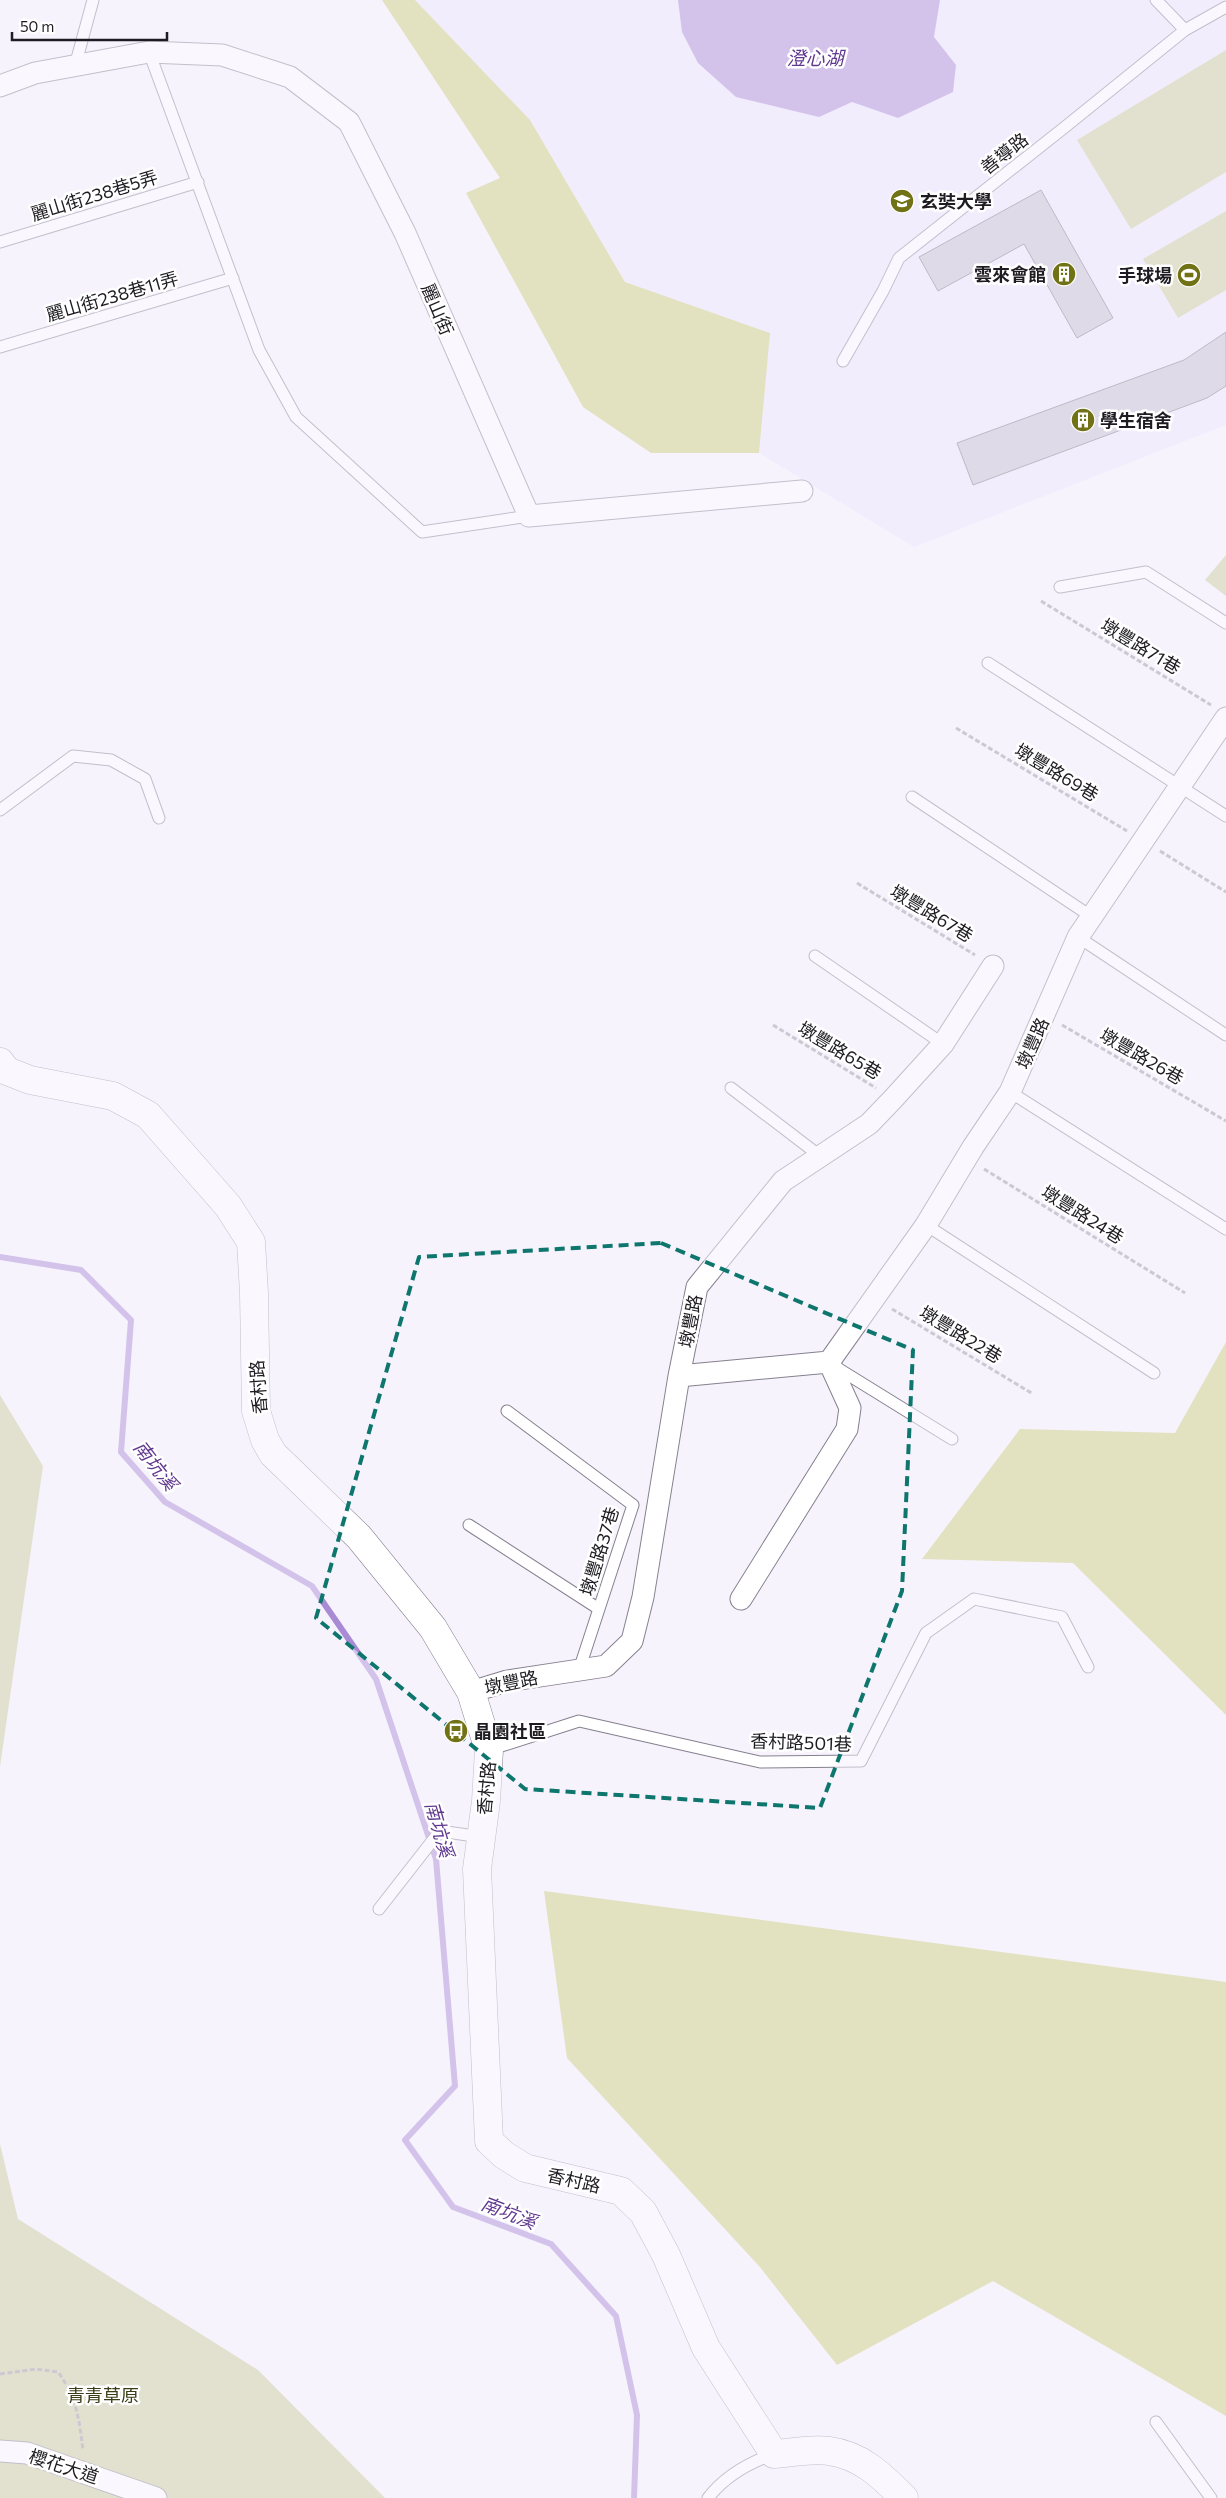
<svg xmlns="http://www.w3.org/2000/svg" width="1226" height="2498" font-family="Commissioner,'Noto Sans TC',sans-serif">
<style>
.built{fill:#eee6fd}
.green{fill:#cacb96}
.forest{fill:#cbcc75}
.water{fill:#a98bd5}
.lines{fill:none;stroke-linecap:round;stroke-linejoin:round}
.stream{stroke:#a98bd5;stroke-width:6}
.building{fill:#c3bdcd;stroke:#787381}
.lane-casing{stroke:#86808f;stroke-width:13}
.street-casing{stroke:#86808f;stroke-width:23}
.secondary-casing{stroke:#86808f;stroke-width:29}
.path{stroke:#99979f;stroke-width:3;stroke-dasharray:5 2.5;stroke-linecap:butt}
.lane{stroke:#fff;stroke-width:11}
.street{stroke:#fff;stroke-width:21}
.secondary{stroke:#fff;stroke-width:28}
.marked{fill:none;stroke:#0f766e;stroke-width:4;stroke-dasharray:10 6;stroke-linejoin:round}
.labels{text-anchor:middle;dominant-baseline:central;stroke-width:5;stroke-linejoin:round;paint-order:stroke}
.street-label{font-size:18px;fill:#1e1c22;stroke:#fff}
.poi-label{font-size:18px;font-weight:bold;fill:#1e1c22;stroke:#fff;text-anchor:start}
.park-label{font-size:18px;fill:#3c3c17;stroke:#fff}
.water-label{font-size:19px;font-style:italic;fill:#60388f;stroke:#fff}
</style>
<rect width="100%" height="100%" fill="#f6f3fd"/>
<!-- built -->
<path class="built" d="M 415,0 L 1226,0 L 1226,425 L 914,547 L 759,453 L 769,333 L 625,282 L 530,120 Z"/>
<!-- green -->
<path class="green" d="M 1226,50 L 1226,172 L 1131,229 L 1077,140 Z
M 1226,211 L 1226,290 L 1178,318 L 1143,259 Z
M 1226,555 L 1226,596 L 1205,580 Z
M 0,1395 L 43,1466 L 0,1767 Z
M 0,2144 L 18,2219 L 258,2370 L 385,2498 L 0,2498 Z"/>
<!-- forest -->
<path class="forest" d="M 382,0 L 415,0 L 530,120 L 625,282 L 770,333 L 759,453 L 651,453 L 583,407 L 466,193 L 500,178 Z
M 1226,1342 L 1226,1715 L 1073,1563 L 922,1559 L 1020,1429 L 1175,1433 Z
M 544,1891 L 1226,1982 L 1226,2416 L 993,2281 L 837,2365 L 759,2266 L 567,2058 Z"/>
<!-- water -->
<path class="water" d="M 678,0 L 940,0 L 934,37 L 956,65 L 953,92 L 898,118 L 852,102 L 819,117 L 736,97 L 698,63 L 682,32 Z"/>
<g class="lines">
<!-- stream -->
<path class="stream" d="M 0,1257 L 81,1270 L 131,1320 L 121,1452 L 165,1502 L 312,1586 L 376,1679 L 436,1859 L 455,2086 L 405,2140 L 453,2207 L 551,2244 L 616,2316 L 637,2415 L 634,2498"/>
</g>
<!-- building -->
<path class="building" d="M 1041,190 L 1113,318 L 1077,338 L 1024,244 L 938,291 L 919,257 Z
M 1226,332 L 1226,386 L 1207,398 L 973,485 L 957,443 L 1184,360 Z"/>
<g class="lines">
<!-- lane casing -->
<g class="lane-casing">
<path id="lane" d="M 1156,0 L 1185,30
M 149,52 L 259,350 L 296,417 L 422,532 L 529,516
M 75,66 L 93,0
M 0,242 L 198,182
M 0,347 L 233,278
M 843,361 L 883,291 L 899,258 L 1065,127 L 1185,30 L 1226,7
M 1060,587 L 1146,572 L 1226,623
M 988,663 L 1226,816
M 912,797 L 1092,917
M 0,810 L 73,756 L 111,760 L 145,779 L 159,818
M 1078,937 L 1226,1035
M 815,956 L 943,1044
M 731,1088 L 820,1156
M 1010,1092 L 1226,1229
M 926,1225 L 1154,1373
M 834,1366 L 952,1439
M 507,1411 L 633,1505 L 579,1670
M 469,1525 L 599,1609
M 489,1750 L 579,1721 L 760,1762 L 861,1761 L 926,1633 L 974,1599 L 1062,1617 L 1088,1667
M 379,1909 L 440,1831 L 481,1837
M 1156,2422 L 1211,2498
M 708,2498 C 725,2476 748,2463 774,2454"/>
</g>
<!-- street casing -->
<g class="street-casing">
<path id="street" d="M 0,86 L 35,73 L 149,52 L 222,55 L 290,77 L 349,122 L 405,233 L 529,516 L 802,491
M 679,1376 L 697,1287 L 783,1181 L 869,1124 L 893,1099 L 943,1044 L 993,966
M 741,1599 L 847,1429 L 850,1408 L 829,1362
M 471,1692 L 507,1681 L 606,1666 L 632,1641 L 643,1597 L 679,1376 L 829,1362 L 926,1225 L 973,1147 L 1010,1092 L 1078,937 L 1226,718
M 0,2451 L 27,2453 L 156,2498"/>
</g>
<!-- secondary casing -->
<g class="secondary-casing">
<path id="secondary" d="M 0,1062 L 7,1071 L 30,1080 L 113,1096 L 148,1115 L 228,1206 L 251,1242 L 254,1293 L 256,1411 L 265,1440 L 273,1454 L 359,1537 L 433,1628 L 471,1692 L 489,1750 L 486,1801 L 477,1869 L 489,2141 L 504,2155 L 525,2168 L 621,2191 L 643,2212 L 666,2255 L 706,2348 L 774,2454 C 792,2453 812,2448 829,2451 C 861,2455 882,2476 904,2498"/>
</g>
<!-- path -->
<path class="path" d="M 1041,601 L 1211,705
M 956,728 L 1127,831
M 1160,851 L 1226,892
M 857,883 L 975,955
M 773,1025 L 876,1088
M 1062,1025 L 1226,1121
M 984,1169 L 1185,1293
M 892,1309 L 1033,1394
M 0,2374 L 36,2369 L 58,2372 C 77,2398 79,2419 83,2450"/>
<!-- lane -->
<use href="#lane" class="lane"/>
<!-- street -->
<use href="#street" class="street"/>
<!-- secondary -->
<use href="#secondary" class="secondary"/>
</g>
<!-- marked area -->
<path d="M0 0H1226V2498H0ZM 661,1243 L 913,1350 L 902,1591 L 820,1808 L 525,1789 L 316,1618 L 419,1257 Z" fill="#f6f3fd" fill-opacity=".55" fill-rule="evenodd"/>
<path class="marked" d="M 661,1243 L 913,1350 L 902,1591 L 820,1808 L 525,1789 L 316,1618 L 419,1257 Z"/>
<!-- icons -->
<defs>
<g id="university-disc" transform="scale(1.25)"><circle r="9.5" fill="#717115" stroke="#fff"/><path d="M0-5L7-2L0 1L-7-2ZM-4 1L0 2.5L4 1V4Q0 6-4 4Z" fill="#fff"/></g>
<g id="building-disc" transform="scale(1.25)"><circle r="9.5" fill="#717115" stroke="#fff"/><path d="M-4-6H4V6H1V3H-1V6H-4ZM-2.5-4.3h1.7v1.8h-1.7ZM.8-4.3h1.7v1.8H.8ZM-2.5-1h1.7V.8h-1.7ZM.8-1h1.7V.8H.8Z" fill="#fff"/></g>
<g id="stadium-disc" transform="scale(1.25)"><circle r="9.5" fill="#717115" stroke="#fff"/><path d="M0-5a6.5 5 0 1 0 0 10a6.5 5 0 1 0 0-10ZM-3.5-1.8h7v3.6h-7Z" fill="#fff"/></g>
<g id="bus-disc" transform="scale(1.25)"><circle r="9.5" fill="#717115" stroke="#fff"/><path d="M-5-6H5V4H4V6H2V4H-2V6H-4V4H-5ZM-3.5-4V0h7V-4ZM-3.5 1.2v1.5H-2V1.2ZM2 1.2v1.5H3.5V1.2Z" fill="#fff"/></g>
</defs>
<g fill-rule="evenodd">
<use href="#university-disc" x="902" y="201"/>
<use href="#building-disc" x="1064" y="274"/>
<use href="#stadium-disc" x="1189" y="275"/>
<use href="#building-disc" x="1083" y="420"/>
<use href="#bus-disc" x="456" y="1731"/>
</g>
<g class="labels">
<!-- street labels -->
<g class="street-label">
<text transform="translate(1004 153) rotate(-38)">善導路</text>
<text transform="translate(94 195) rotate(-17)">麗山街238巷5弄</text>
<text transform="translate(112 296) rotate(-16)">麗山街238巷11弄</text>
<text transform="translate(438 309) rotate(67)">麗山街</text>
<text transform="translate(1141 646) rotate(31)">墩豐路71巷</text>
<text transform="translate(1057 772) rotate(31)">墩豐路69巷</text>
<text transform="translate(932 913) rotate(31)">墩豐路67巷</text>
<text transform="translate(1032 1043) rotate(-66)">墩豐路</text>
<text transform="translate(840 1050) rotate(31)">墩豐路65巷</text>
<text transform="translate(1142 1056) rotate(30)">墩豐路26巷</text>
<text transform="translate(1083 1214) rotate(32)">墩豐路24巷</text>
<text transform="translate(690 1321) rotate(-79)">墩豐路</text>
<text transform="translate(961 1334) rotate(31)">墩豐路22巷</text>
<text transform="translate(258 1387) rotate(-94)">香村路</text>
<text transform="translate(599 1551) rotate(-73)">墩豐路37巷</text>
<text transform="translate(511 1682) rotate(-12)">墩豐路</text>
<text transform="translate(801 1742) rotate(2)">香村路501巷</text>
<text transform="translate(486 1788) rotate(-85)">香村路</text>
<text transform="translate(574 2180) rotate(13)">香村路</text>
<text transform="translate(64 2466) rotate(18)">櫻花大道</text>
</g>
<!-- poi labels -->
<g class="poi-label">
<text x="920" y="201">玄奘大學</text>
<text x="1046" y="274" text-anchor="end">雲來會館</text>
<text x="1172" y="275" text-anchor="end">手球場</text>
<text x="1100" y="420">學生宿舍</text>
<text x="474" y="1731">晶園社區</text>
</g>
<!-- park labels -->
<g class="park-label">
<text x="103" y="2395">青青草原</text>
</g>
<!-- water labels -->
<g class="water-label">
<text x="815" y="57">澄心湖</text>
<text transform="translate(156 1465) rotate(52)">南坑溪</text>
<text transform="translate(440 1829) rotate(74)">南坑溪</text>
<text transform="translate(509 2212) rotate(21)">南坑溪</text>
</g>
</g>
<!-- scale -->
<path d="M12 32v8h155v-8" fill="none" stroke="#1e1c22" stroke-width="2.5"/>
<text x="20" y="32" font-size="15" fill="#1e1c22" stroke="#ffffff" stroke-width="4" paint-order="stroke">50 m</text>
</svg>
